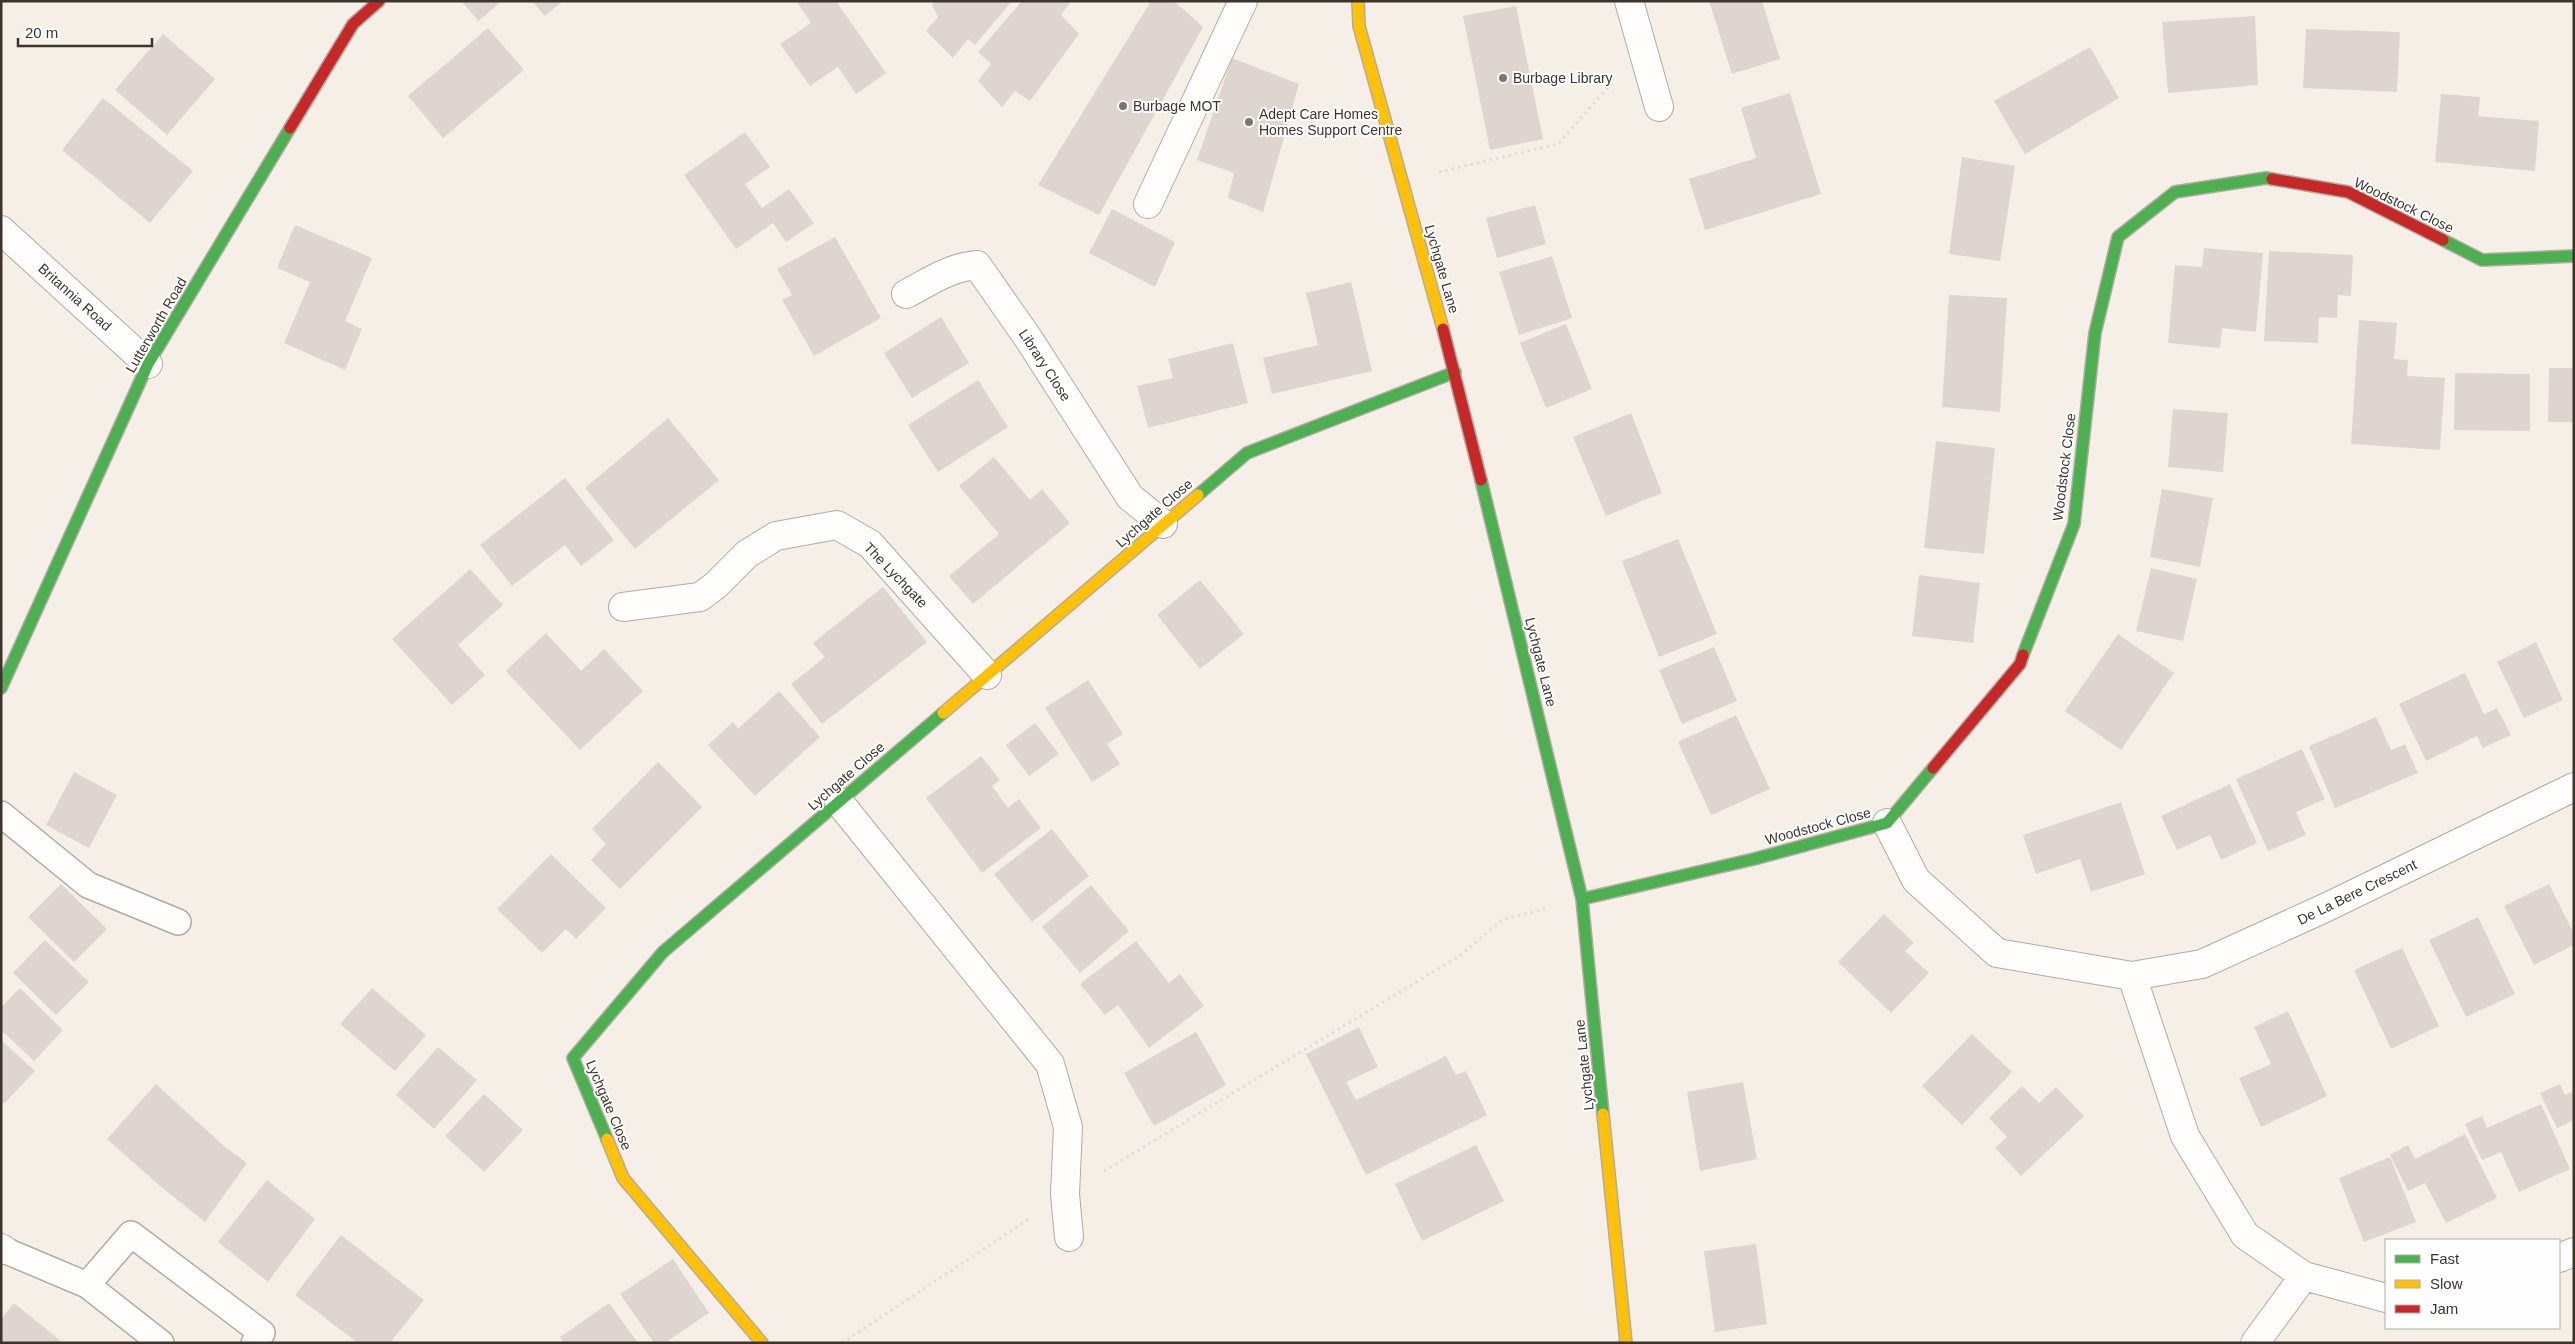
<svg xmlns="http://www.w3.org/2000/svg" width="2575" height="1344" font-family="Arial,sans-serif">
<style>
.building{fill:#dfd5d0}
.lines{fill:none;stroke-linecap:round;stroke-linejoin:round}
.lane-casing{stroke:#b2aba4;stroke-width:28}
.street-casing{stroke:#b2aba4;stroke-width:30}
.fast-casing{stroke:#b2aba4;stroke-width:14}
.slow-casing{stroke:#b2aba4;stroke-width:14}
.jam-casing{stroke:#b2aba4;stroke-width:14}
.path{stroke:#dfdcda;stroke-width:3;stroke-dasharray:2.5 4;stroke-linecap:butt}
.lane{stroke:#fefdfc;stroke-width:25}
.street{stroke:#fefdfc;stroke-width:28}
.fast{stroke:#4caf50;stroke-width:11}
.slow{stroke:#ffc107;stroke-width:11}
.jam{stroke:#c62828;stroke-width:11}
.poi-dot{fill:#7e766e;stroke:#fefefe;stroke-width:2}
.labels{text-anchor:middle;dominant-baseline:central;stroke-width:4;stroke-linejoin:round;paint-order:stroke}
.poi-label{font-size:14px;fill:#3d352c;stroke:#fefefe;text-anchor:start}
.street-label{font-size:14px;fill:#3d352c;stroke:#fefefe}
</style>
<rect width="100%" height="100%" fill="#f6efe8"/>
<!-- building -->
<path class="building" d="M 461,1 L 501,1 L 479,21 Z
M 532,1 L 563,1 L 545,16 Z
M 836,1 L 886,73 L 856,94 L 838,67 L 810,86 L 780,44 L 811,23 L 797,2 Z
M 935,1 L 1012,1 L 975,45 L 968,39 L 953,58 L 926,31 L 938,17 L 932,5 Z
M 1022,1 L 1067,1 L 1070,3 L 1061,15 L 1079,34 L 1030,101 L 1015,91 L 1002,107 L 978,81 L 991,64 L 978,52 Z
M 1151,1 L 1174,1 L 1203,27 L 1099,215 L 1038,185 Z
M 1709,1 L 1762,1 L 1780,59 L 1732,74 Z
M 1516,6 L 1543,139 L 1490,150 L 1463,16 Z
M 2255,16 L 2258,85 L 2168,93 L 2162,22 Z
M 488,28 L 524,70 L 443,138 L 408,96 Z
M 2306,29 L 2400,32 L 2397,92 L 2303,88 Z
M 163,34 L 215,79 L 167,135 L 115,90 Z
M 2090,47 L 2119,98 L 2025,154 L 1994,101 Z
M 1232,58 L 1299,84 L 1263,212 L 1228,198 L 1234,173 L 1197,160 Z
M 1790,93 L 1821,194 L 1705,230 L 1689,179 L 1756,158 L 1741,108 Z
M 2441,94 L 2480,97 L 2478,116 L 2539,121 L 2535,171 L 2435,162 Z
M 103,98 L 193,171 L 150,223 L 62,150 Z
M 745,132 L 770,167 L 745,184 L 762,208 L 789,189 L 814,223 L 786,242 L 773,223 L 736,249 L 684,175 Z
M 1962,157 L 2015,166 L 2000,261 L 1949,254 Z
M 1535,205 L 1546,244 L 1497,258 L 1486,218 Z
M 1112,209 L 1175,242 L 1155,287 L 1089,253 Z
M 295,225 L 372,258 L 345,321 L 362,329 L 345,370 L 284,343 L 310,282 L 277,268 Z
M 835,237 L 881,318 L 814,356 L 782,300 L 792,295 L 777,269 Z
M 2204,248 L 2263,253 L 2256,332 L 2222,328 L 2220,348 L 2168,343 L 2175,265 L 2202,267 Z
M 2269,251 L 2353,255 L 2351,296 L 2338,295 L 2337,318 L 2319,317 L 2318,343 L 2264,341 Z
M 1552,256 L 1572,318 L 1519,335 L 1499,272 Z
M 1351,282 L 1372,371 L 1272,394 L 1263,358 L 1318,345 L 1306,293 Z
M 1949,295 L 2007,298 L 2000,412 L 1942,407 Z
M 941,317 L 969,363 L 912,398 L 884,353 Z
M 2359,320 L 2397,323 L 2394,359 L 2408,360 L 2407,376 L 2445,378 L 2440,450 L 2351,444 Z
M 1566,324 L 1592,389 L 1546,408 L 1520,343 Z
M 1233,343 L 1248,403 L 1148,428 L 1137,386 L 1173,378 L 1168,359 Z
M 2549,368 L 2574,368 L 2574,422 L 2548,422 Z
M 2455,373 L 2530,374 L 2530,431 L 2454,430 Z
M 978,380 L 1008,427 L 938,472 L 908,425 Z
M 2173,409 L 2228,413 L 2223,472 L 2168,467 Z
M 1631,413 L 1662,493 L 1606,516 L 1573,437 Z
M 668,418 L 719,480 L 635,549 L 585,488 Z
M 1936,441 L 1995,448 L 1984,554 L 1924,548 Z
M 994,457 L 1030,500 L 1042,489 L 1070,523 L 973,604 L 949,576 L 999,534 L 959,486 Z
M 565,478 L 614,540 L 581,566 L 565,545 L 512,586 L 480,545 Z
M 2162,489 L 2213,498 L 2200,567 L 2150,557 Z
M 1678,539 L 1717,634 L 1659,657 L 1622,561 Z
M 2151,568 L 2197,579 L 2183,641 L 2136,631 Z
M 470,569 L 503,605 L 458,645 L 485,675 L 452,705 L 392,639 Z
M 1919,575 L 1980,583 L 1973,643 L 1912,636 Z
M 1200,580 L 1244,634 L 1200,669 L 1157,615 Z
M 883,587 L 927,642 L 822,724 L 791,684 L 825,657 L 813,643 Z
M 546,633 L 581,671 L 604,649 L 643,691 L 580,750 L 506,671 Z
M 2118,634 L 2174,673 L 2121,750 L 2065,711 Z
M 2536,642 L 2563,700 L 2524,718 L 2497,662 Z
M 1714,647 L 1737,701 L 1682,724 L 1659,670 Z
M 2465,673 L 2484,714 L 2497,708 L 2511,735 L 2483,748 L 2477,736 L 2426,761 L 2399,704 Z
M 1088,680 L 1123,734 L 1107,744 L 1120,764 L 1092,782 L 1045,708 Z
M 779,691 L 820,737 L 755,796 L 708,745 L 733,722 L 738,729 Z
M 1736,715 L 1770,789 L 1711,815 L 1678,742 Z
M 2376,717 L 2391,750 L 2405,744 L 2418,773 L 2335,808 L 2309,746 Z
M 1035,723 L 1059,754 L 1029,776 L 1006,745 Z
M 2302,749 L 2325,799 L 2296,812 L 2306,835 L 2268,851 L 2236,779 Z
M 981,756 L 1000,780 L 992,786 L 1008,808 L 1019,799 L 1041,828 L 982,873 L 926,798 Z
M 658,762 L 702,807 L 620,889 L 591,860 L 606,844 L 592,829 Z
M 74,772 L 117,795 L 89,848 L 46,825 Z
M 2230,784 L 2257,843 L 2221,860 L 2210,835 L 2177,850 L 2161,816 Z
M 2121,802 L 2145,874 L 2091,892 L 2080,859 L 2036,874 L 2023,835 Z
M 1052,829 L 1089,876 L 1032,922 L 994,874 Z
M 551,854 L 606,908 L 576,939 L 566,929 L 542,953 L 497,909 Z
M 61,884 L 107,929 L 74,962 L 28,917 Z
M 2549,884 L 2574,934 L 2574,945 L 2534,965 L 2504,906 Z
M 1091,885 L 1129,931 L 1080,973 L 1042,927 Z
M 1884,914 L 1914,943 L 1905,951 L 1929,973 L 1891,1013 L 1838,962 Z
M 2478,917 L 2515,994 L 2466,1017 L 2429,940 Z
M 45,940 L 89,982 L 56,1015 L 13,973 Z
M 1136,941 L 1169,983 L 1180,974 L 1204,1006 L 1149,1048 L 1118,1005 L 1105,1015 L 1080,984 Z
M 2402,948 L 2439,1026 L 2391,1049 L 2354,970 Z
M 20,988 L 63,1030 L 34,1061 L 1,1030 L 1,1007 Z
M 372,988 L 426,1035 L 395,1071 L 340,1024 Z
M 2288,1011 L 2327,1096 L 2261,1127 L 2239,1078 L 2271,1064 L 2254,1027 Z
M 1359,1027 L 1378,1067 L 1346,1082 L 1356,1100 L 1446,1056 L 1456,1075 L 1466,1071 L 1487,1115 L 1366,1175 L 1306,1054 Z
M 1196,1032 L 1226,1085 L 1154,1126 L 1124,1073 Z
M 1972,1034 L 2012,1072 L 1962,1125 L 1922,1086 Z
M 1,1040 L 35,1071 L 4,1104 L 1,1101 Z
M 438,1047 L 477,1080 L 434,1129 L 396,1095 Z
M 1743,1082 L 1757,1159 L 1700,1171 L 1687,1092 Z
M 156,1084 L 225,1147 L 247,1163 L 205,1222 L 160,1186 L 107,1139 Z
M 2560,1084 L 2565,1095 L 2574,1091 L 2574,1120 L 2557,1128 L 2540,1093 Z
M 2022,1086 L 2039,1103 L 2056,1087 L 2084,1116 L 2021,1176 L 1995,1148 L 2007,1137 L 1989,1118 Z
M 484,1094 L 523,1130 L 484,1172 L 445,1136 Z
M 2541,1104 L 2570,1169 L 2519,1192 L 2501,1152 L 2482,1160 L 2465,1124 L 2482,1116 L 2487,1128 Z
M 2465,1134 L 2497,1198 L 2446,1223 L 2425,1183 L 2408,1191 L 2390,1155 L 2408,1145 L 2415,1159 Z
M 1476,1145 L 1504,1201 L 1422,1241 L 1395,1184 Z
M 2390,1157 L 2416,1222 L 2364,1242 L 2339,1178 Z
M 267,1180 L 315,1219 L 268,1282 L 218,1242 Z
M 341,1235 L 424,1300 L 390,1343 L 358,1343 L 295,1295 Z
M 1756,1244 L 1767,1324 L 1715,1332 L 1704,1251 Z
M 673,1259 L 709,1313 L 665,1343 L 654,1343 L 620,1294 Z
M 14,1303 L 40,1324 L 63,1343 L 1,1343 L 1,1319 Z
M 609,1303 L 638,1343 L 564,1343 L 560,1337 Z"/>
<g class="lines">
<!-- lane casing -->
<g class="lane-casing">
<path id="lane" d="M 1,814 L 88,885 L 178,922
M 4,1250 L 87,1285 L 131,1234 L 262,1333 L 254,1343
M 87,1285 L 161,1343"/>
</g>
<!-- street casing -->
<g class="street-casing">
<path id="street" d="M 1629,1 L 1659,107
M 1148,204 L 1243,1
M 1,230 L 148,364
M 906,294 C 929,282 950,267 977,265 L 1028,338 L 1130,497 L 1163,524
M 623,607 L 700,597 L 716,585 L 747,554 L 776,536 L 837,525 L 870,544 L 987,675
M 839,802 L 1050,1064 L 1068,1127 L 1065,1194 L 1069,1237
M 1887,823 L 1916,880 L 1997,953 L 2132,976 L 2202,964 L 2327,907 L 2574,787
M 2132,976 L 2185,1136 L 2245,1235 L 2304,1276 L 2386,1298
M 1,1248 L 4,1250
M 2559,1258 L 2574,1252
M 2255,1343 L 2304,1276"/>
</g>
<!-- fast casing -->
<g class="fast-casing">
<path id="fast" d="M 2443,240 L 2482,260 L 2574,256
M 1481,480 L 1582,899 L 1603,1114
M 1198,495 L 1247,453 L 1455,372
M 2023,655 L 2074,524 L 2095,333 L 2118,237 L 2175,192 L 2266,178 L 2272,179
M 1,688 L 148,364 L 290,128
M 1582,899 L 1754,859 L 1887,823 L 1933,768
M 607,1139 L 573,1058 L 663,952 L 943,713"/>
</g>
<!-- slow casing -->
<g class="slow-casing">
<path id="slow" d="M 1358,1 L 1359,26 L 1443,329
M 943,713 L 1198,495
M 1603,1114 L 1626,1343
M 607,1139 L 623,1178 L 762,1343"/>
</g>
<!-- jam casing -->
<g class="jam-casing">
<path id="jam" d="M 290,128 L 353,24 L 379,1
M 2272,179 L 2348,192 L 2443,240
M 1443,329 L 1481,480
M 1933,768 L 2020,664 L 2023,655"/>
</g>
<!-- path -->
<path class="path" d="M 1439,172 L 1558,144 L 1612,83
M 1104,1171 L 1461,955 L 1502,920 L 1545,909
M 842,1343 L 1029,1219"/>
<!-- lane -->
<use href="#lane" class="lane"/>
<!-- street -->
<use href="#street" class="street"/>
<!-- fast -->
<use href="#fast" class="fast"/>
<!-- slow -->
<use href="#slow" class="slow"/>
<!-- jam -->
<use href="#jam" class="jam"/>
</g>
<!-- markers -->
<g class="poi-dot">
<circle cx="1503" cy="78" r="5"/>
<circle cx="1123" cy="106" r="5"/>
<circle cx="1249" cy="122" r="5"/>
</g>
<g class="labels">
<!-- poi labels -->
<g class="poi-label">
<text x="1513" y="78">Burbage Library</text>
<text x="1133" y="106">Burbage MOT</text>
<text x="1259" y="114">Adept Care Homes<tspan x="1259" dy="16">Homes Support Centre</tspan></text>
</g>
<!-- street labels -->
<g class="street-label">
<text transform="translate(2404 205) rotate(26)">Woodstock Close</text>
<text transform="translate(1442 269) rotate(74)">Lychgate Lane</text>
<text transform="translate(75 297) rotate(42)">Britannia Road</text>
<text transform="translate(156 325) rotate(-60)">Lutterworth Road</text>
<text transform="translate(1045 365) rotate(57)">Library Close</text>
<text transform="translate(2064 467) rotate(-83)">Woodstock Close</text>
<text transform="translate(1154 513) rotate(-41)">Lychgate Close</text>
<text transform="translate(896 575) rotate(46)">The Lychgate</text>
<text transform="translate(1541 662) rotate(76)">Lychgate Lane</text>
<text transform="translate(846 776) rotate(-41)">Lychgate Close</text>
<text transform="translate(1818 826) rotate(-15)">Woodstock Close</text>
<text transform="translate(2357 892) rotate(-26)">De La Bere Crescent</text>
<text transform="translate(1584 1065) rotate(-96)">Lychgate Lane</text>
<text transform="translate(609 1105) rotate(67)">Lychgate Close</text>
</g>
</g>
<!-- border -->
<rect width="2575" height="1344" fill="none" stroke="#3d352c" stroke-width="5"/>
<!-- legend -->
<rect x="2385" y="1239" width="175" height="90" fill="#fefefe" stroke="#b1aeaa"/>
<rect x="2395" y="1255" width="25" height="8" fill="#4caf50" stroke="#b1aeaa"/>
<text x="2430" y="1264" font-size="15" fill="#3d352c">Fast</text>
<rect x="2395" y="1280" width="25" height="8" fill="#ffc107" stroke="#b1aeaa"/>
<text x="2430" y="1289" font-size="15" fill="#3d352c">Slow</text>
<rect x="2395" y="1305" width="25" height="8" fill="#c62828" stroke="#b1aeaa"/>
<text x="2430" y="1314" font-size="15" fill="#3d352c">Jam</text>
<!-- scale -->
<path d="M18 38v8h134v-8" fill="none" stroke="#3d352c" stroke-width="2.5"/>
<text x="25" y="38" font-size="15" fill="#3d352c" stroke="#fefefe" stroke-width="4" paint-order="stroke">20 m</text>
</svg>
